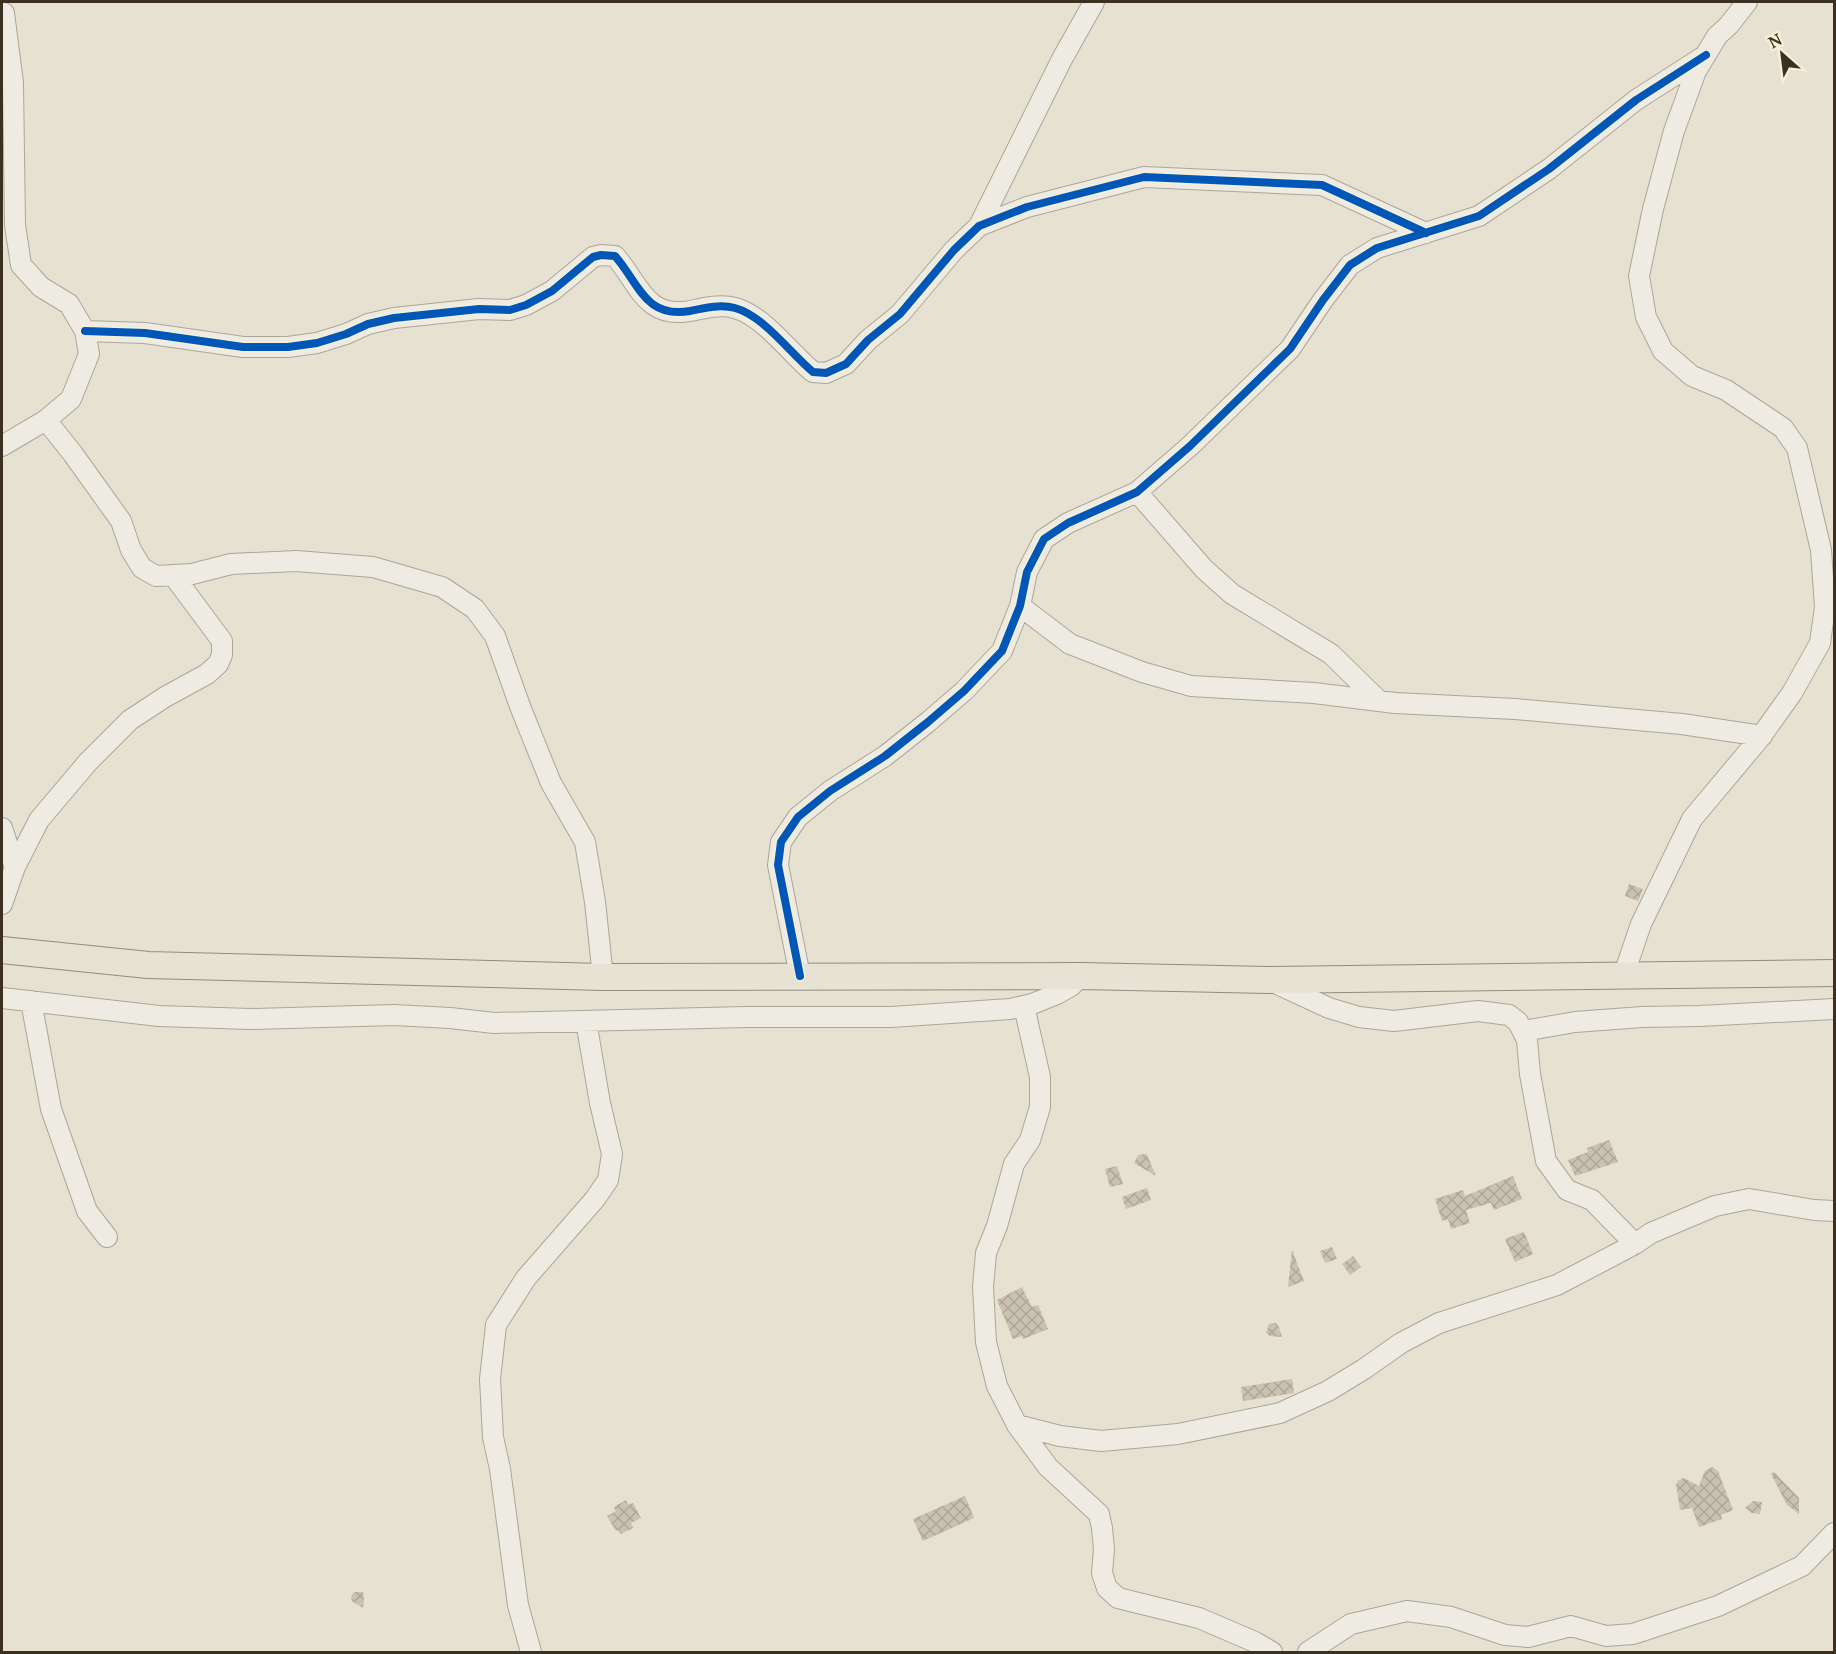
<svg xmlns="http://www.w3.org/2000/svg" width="1836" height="1654" font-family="'Noto Serif',serif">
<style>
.building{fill:url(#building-cross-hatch)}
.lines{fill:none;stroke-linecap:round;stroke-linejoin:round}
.minor-casing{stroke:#aca699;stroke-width:22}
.major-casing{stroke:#918c80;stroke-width:28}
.minor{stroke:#eeebe2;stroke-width:20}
.major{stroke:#e6e2d4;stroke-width:26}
.cycleway-casing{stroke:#f6f0d8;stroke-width:11}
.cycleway{stroke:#0057b8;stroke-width:8}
</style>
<defs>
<pattern id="building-cross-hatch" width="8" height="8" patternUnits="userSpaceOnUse" patternTransform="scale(1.5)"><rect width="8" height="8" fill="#cac1b2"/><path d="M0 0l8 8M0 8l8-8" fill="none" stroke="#aea699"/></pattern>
</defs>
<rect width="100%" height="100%" fill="#e6e1d1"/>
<!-- building -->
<path class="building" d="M 1629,884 L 1643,889 L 1638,901 L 1625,896 Z
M 1609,1140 L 1618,1162 L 1575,1176 L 1568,1160 L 1588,1152 L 1587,1148 Z
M 1146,1154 L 1148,1157 L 1156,1176 L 1134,1163 L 1138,1155 Z
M 1117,1166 L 1123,1184 L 1110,1187 L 1105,1169 Z
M 1513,1176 L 1522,1199 L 1494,1210 L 1491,1203 L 1466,1210 L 1470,1223 L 1451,1229 L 1448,1219 L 1442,1221 L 1435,1199 L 1463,1190 L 1465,1196 Z
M 1147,1188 L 1151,1200 L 1126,1209 L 1122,1197 Z
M 1524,1232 L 1533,1254 L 1515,1262 L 1505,1239 Z
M 1332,1247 L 1337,1259 L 1325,1263 L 1320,1251 Z
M 1292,1250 L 1304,1281 L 1288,1287 Z
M 1353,1256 L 1361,1267 L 1350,1275 L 1342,1264 Z
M 1022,1287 L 1032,1307 L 1038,1305 L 1048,1329 L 1023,1339 L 1022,1336 L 1013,1339 L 997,1300 Z
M 1273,1323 L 1276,1323 L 1279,1327 L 1282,1337 L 1270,1336 L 1266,1333 L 1269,1324 Z
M 1292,1379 L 1294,1393 L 1243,1401 L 1241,1387 Z
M 1712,1467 L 1718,1471 L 1733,1510 L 1721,1515 L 1722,1519 L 1699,1527 L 1692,1508 L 1680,1510 L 1676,1484 L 1679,1480 L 1684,1478 L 1699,1486 L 1705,1471 Z
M 1774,1472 L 1799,1498 L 1799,1514 L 1787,1505 L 1771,1474 Z
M 965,1496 L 974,1518 L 923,1541 L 913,1519 Z
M 626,1500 L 628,1505 L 633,1503 L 641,1518 L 631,1523 L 633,1528 L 621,1534 L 618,1530 L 616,1531 L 607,1516 L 616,1511 L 614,1507 Z
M 1753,1501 L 1762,1502 L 1760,1514 L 1752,1513 L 1745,1508 Z
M 354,1592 L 363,1592 L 364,1598 L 363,1608 L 352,1601 L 351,1597 Z"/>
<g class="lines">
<!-- minor casing -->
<g class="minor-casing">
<path id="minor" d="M 979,226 L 1062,59 L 1094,2
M 85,331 L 145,333 L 243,347 L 288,347 L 317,343 L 346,334 L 368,324 L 394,318 L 479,309 L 510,310 L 526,305 L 552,291 L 593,257 L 601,255 L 615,256 C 639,283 645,319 690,311 C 704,308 720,304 735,308 C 764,316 790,353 813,372 L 826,373 L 846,364 L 868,340 L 900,314 L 954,250 L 979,226 L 1027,207 L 1144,177 L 1322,185 L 1426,233
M 46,420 L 73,454 L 121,521 L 131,550 L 142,568 L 156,576 L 192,574 L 231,564 L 296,561 L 373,567 L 442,587 L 475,609 L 495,636 L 521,709 L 551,783 L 585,842 L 595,902 L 603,977
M 2,446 L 46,420 L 71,399 L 89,354 L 85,331 L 69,304 L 41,287 L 21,265 L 15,225 L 13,83 L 4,13
M 1137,492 L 1204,569 L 1232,594 L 1331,654 L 1379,701
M 1020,606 L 1070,644 L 1142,672 L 1191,686 L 1314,693 L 1395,703 L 1515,709 L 1682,724 L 1762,736
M 2,828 L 15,867
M 2,904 L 15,867 L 39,820 L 88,762 L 130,720 L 165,697 L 207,674 L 218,664 L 222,655 L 222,641 L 173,575
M 800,976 L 778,865 L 781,842 L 798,817 L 830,791 L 885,756 L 928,722 L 964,691 L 1002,651 L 1020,606 L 1027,572 L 1044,539 L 1068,523 L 1137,492 L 1190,446 L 1290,349 L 1323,300 L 1350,265 L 1377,248 L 1479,216 L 1549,169 L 1636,100 L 1706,55
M 1623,977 L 1641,924 L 1692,819 L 1759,739 L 1792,693 L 1820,643 L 1825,607 L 1821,550 L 1797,448 L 1783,428 L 1726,390 L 1692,376 L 1663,351 L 1646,317 L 1639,276 L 1653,209 L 1674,131 L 1696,71 L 1717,36 L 1729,25 L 1747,2
M 1273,982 L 1329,1008 L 1359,1017 L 1394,1021 L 1478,1011 L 1509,1015 L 1518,1022 L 1527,1040 L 1530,1074 L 1546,1161 L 1567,1190 L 1592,1200 L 1635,1244
M 2,998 L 159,1016 L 250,1019 L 394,1015 L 450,1018 L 494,1023 L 746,1017 L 891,1017 L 1010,1009 L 1032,1004 L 1057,994 L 1071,986 L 1081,976
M 31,1001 L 51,1109 L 87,1211 L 107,1237
M 1024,1006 L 1040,1077 L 1040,1107 L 1030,1140 L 1014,1164 L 997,1226 L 986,1253 L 983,1287 L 986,1342 L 997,1386 L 1017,1425 L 1048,1467 L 1099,1514 L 1102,1528 L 1104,1549 L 1102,1573 L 1107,1588 L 1118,1598 L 1199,1618 L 1255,1642 L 1272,1652
M 1524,1031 L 1575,1022 L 1642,1017 L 1700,1016 L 1834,1009
M 1017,1425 L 1060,1436 L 1101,1441 L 1178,1434 L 1280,1413 L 1328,1391 L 1364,1369 L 1401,1343 L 1439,1323 L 1557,1285 L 1635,1244 L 1651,1233 L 1715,1206 L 1749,1199 L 1814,1210 L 1834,1211
M 531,1652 L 518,1605 L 500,1469 L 493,1437 L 490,1379 L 496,1325 L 526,1278 L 595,1199 L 608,1180 L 612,1154 L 600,1103 L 586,1021
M 1308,1652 L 1351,1624 L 1407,1611 L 1451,1617 L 1505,1635 L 1528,1637 L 1571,1626 L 1606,1636 L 1633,1634 L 1718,1606 L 1802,1566 L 1834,1533"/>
</g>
<!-- major casing -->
<g class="major-casing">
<path id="major" d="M 2,950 L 148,965 L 603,977 L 1081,976 L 1269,980 L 1834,973"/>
</g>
<!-- minor -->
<use href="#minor" class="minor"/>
<!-- major -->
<use href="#major" class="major"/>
<!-- cycleway casing -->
<g class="cycleway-casing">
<path id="cycleway" d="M 85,331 L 145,333 L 243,347 L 288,347 L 317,343 L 346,334 L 368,324 L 394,318 L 479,309 L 510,310 L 526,305 L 552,291 L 593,257 L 601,255 L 615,256 C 639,283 645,319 690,311 C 704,308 720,304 735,308 C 764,316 790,353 813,372 L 826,373 L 846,364 L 868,340 L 900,314 L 954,250 L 979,226 L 1027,207 L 1144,177 L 1322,185 L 1426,233
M 800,976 L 778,865 L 781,842 L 798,817 L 830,791 L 885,756 L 928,722 L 964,691 L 1002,651 L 1020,606 L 1027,572 L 1044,539 L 1068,523 L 1137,492 L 1190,446 L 1290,349 L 1323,300 L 1350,265 L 1377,248 L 1479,216 L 1549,169 L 1636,100 L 1706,55"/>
</g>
<!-- cycleway -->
<use href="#cycleway" class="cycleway"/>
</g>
<!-- border -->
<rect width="1836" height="1654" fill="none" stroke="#3c3020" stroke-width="6"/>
<!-- north arrow -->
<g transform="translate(1782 54) rotate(332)" stroke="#f6f0d8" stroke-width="4.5" paint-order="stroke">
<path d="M0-4.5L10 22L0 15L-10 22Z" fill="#3c3020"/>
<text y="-9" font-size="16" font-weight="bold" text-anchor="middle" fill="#3c3020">N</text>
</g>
</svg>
